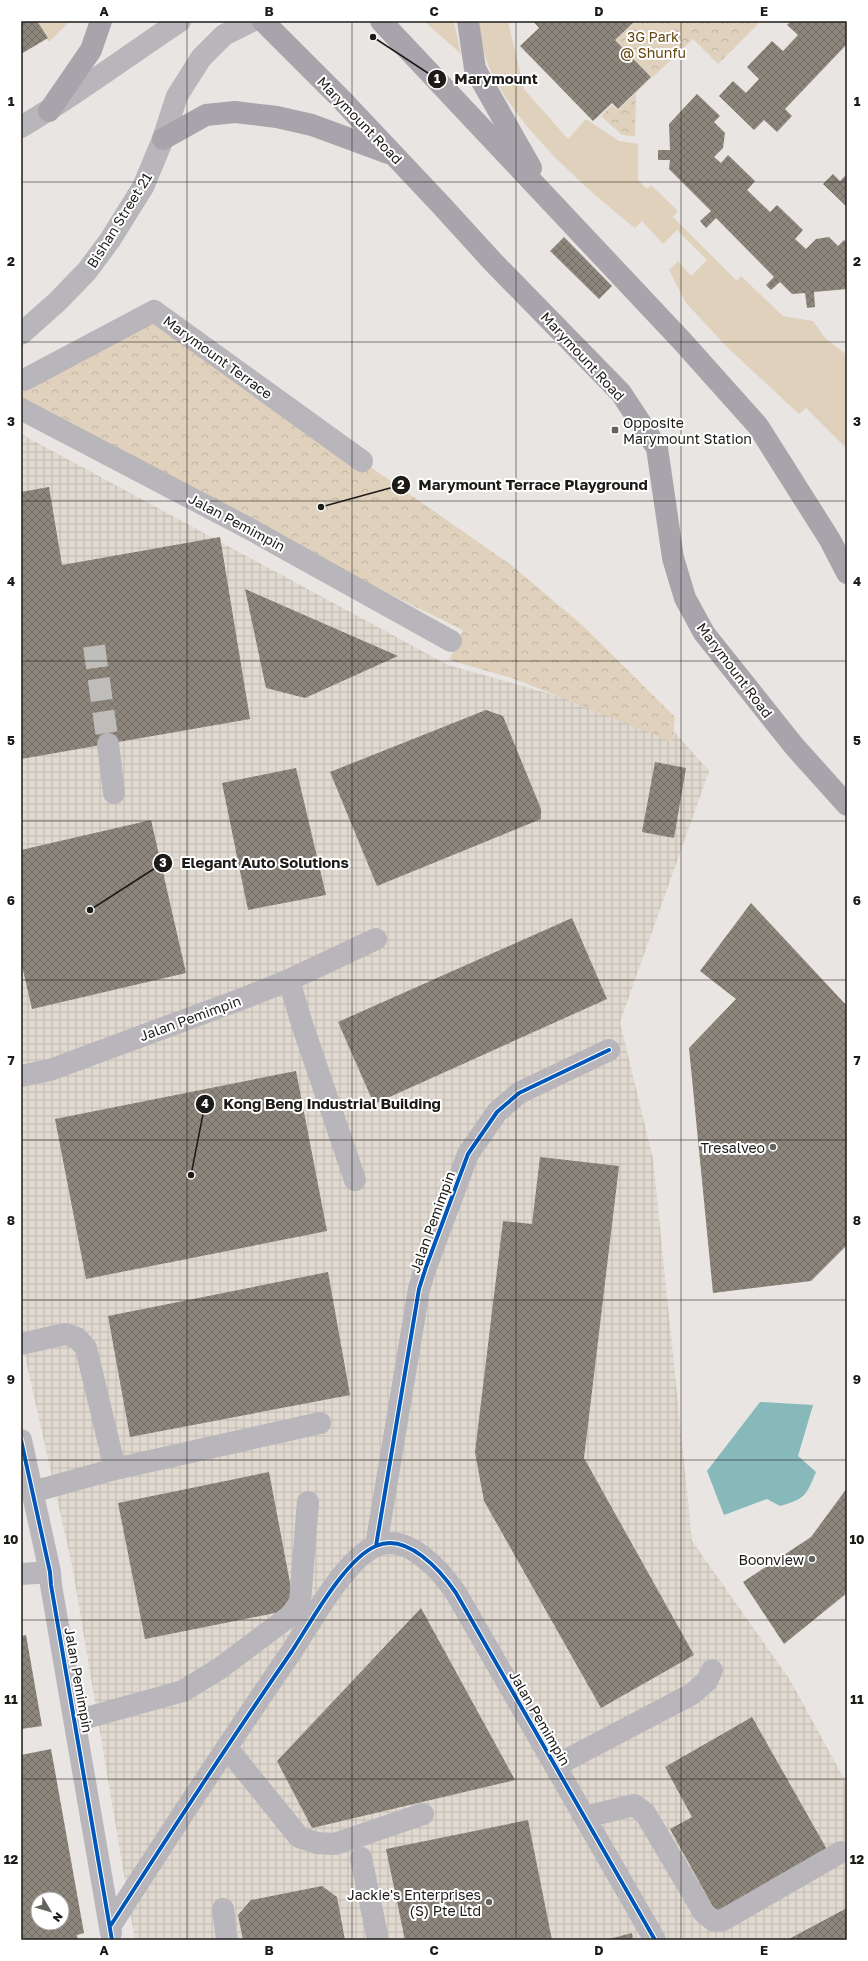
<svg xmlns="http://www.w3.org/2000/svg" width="868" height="1961" font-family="'Golos Text',sans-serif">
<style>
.industrial{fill:url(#industrial-grid)}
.green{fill:#e0d1bc}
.forest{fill:url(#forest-crowns)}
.water{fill:#87b8ba}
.building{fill:url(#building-cross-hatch);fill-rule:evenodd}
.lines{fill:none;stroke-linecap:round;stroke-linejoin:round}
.minor-tunnel{stroke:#bfbdba;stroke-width:22;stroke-dasharray:22 11;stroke-linecap:butt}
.minor{stroke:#b8b5bb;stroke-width:22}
.major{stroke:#a9a4ac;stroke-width:22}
.cycleway-casing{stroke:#fff;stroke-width:6}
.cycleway{stroke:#0057b8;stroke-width:4}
.grid{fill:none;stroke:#1d1b18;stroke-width:1;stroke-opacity:0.55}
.poi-dot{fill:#64625f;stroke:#fff;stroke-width:1.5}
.labels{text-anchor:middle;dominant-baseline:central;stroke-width:4;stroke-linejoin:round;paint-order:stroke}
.park-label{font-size:14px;fill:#66460e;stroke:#fff}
.street-label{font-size:14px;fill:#1d1b18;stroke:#fff}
.poi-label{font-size:14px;fill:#1d1b18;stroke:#fff;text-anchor:end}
.leader{fill:none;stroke:#1d1b18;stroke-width:1.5}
.callout-dot{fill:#1d1b18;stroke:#fff;stroke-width:1.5}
.mark-label{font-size:12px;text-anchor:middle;font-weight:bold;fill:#fff}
.callout-label{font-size:15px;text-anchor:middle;font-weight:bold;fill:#1d1b18;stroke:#fff;stroke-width:4;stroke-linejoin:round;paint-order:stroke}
.neatline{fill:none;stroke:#1d1b18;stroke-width:1.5}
.grid-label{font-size:13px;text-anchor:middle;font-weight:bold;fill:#1d1b18}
</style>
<defs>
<pattern id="industrial-grid" width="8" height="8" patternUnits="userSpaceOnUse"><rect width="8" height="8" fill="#dfd9d0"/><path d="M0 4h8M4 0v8" fill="none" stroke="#bfbab2"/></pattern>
<pattern id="forest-crowns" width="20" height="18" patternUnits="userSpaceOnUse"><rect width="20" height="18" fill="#e0d1bc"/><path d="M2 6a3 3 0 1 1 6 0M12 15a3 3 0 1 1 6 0" fill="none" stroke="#c0b3a1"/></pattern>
<pattern id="building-cross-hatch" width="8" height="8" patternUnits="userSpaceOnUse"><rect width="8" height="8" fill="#8d867c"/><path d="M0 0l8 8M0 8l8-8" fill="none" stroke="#736d65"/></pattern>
</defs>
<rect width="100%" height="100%" fill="#e8e5e2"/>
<!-- industrial -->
<path class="industrial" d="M 21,434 L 448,665 L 671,728 L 709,771 L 620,1022 L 653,1159 L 692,1541 L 790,1680 L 847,1784 L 847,1940 L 135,1940 L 72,1565 L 21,1339 Z"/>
<!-- green -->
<path class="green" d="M 37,21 L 70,21 L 49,42 Z
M 424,21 L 454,21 L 461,54 Z
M 480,21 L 508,21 L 524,89 L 568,139 L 586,119 L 619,141 L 638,144 L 638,180 L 647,189 L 651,185 L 678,211 L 673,217 L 737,281 L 741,276 L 783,316 L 813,321 L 826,339 L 847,355 L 847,449 L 806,408 L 799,414 L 728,348 L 686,303 L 669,270 L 678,261 L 691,276 L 707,260 L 677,230 L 663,244 L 642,221 L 635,228 C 581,185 476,96 480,21 Z"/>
<!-- forest -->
<path class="forest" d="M 636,21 L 761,21 L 718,64 L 693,39 L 636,93 L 635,136 L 622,135 L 601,116 L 612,105 L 618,110 L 652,77 L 615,40 Z
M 154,311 L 362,461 L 511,565 L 582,625 L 675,717 L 672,742 L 515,679 L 449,660 L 463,630 L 305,553 L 21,409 L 21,385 Z"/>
<!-- water -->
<path class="water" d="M 760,1402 L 813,1405 L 798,1456 L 816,1472 C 806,1496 805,1499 780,1506 L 767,1499 L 724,1515 L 707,1471 Z"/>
<!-- building -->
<path class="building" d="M 21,21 L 37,21 L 48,38 L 21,54 Z
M 533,21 L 635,21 L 615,40 L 651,77 L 618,109 L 612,103 L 593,121 L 520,46 L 539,28 Z
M 791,21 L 847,21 L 847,44 L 785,109 L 792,116 L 777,132 L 764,120 L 754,130 L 719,96 L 733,81 L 746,93 L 759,79 L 747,67 L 772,41 L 783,51 L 798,35 L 787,25 Z
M 697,94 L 720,116 L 714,122 L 725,133 L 723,148 L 714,157 L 721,163 L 728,155 L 755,181 L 747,190 L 770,212 L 777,205 L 803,230 L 795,239 L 806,249 L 816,239 L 829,237 L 838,246 L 844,240 L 847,243 L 847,289 L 814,292 L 815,307 L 807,308 L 805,293 L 792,294 L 780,282 L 771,290 L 766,285 L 774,277 L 716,218 L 706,228 L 700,221 L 711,211 L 669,169 L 670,160 L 658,160 L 658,150 L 670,150 L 669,124 Z
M 833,174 L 840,181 L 847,174 L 847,207 L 823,184 Z
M 564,237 L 612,286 L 599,299 L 550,251 Z
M 49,487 L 62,565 L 220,537 L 250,719 L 21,759 L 21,492 Z
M 245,589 L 398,656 L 305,698 L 266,688 Z
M 486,710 L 503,716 L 541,809 L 541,819 L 377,886 L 330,772 Z
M 655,762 L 686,768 L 674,838 L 642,832 Z
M 296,768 L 326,895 L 248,910 L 222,783 Z
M 151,820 L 186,973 L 32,1009 L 21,961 L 21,850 Z
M 751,903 L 847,1006 L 847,1245 L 811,1281 L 713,1293 L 689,1048 L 736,999 L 700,971 Z
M 572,918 L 607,999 L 374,1104 L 338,1022 Z
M 296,1071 L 327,1231 L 86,1279 L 55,1119 Z
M 540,1157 L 619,1166 L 584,1458 L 694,1655 L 601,1708 L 484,1501 L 475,1452 L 503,1221 L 532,1224 Z
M 328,1272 L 350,1395 L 130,1437 L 108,1316 Z
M 269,1472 L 295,1609 L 145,1639 L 118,1503 Z
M 847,1488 L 847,1593 L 784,1644 L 743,1582 L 811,1537 Z
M 421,1608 L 515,1780 L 312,1828 L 277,1761 Z
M 26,1635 L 42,1726 L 21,1729 L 21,1636 Z
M 752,1717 L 829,1853 L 718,1916 L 670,1829 L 692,1817 L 665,1767 Z
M 51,1749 L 84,1933 L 77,1935 L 78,1940 L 21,1940 L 21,1755 ZM 38,1899 L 62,1899 L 62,1923 L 38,1923 Z
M 528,1820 L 552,1940 L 405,1940 L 386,1849 Z
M 322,1886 L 337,1897 L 345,1940 L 243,1940 L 238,1915 L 251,1900 Z
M 847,1908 L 847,1940 L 787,1940 Z
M 632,1933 L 633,1940 L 609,1940 L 609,1939 Z"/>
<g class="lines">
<!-- minor-tunnel -->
<path class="minor-tunnel" d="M 94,646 L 108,744"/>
<!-- minor -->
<path class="minor" d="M 21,127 C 76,95 127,56 180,21
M 21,334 L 58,301 L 87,271 L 110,240 L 143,187 L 163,139 L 177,96 L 201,58 L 224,35 L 252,21
M 24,380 L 154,311 L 362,461
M 21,409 L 248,528 L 451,641
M 108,744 L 114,793
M 289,980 L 302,1024 L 355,1180
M 21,1076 L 50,1070 L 247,997 L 289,980 L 376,939
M 21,1344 L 65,1334 L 77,1338 L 86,1348 L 115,1469
M 21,1440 L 50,1572 L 51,1585 L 111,1933
M 32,1492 L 115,1469 L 320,1423
M 376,1546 L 419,1289 L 426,1267 L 468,1154 L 497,1112 L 519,1093 L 609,1050
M 21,1574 L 50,1572
M 75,1721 L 183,1691 L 219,1669 L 291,1615 L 300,1602 L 308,1502
M 227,1748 L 299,1837 L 317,1843 L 335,1844 L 423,1814
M 555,1766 L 692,1694 L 707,1681 L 712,1670
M 585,1817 L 634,1805 L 645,1813 L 704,1913 L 714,1921 L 723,1920 L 841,1852
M 361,1858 L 378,1940
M 223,1909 L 227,1940
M 111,1925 C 170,1833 230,1741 292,1651 C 311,1622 345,1559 376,1546 C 407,1532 441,1571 456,1593 L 655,1940"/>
<!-- major -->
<path class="major" d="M 263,21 L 342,100 L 442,206 L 493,262 L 621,393 L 657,448 L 673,558 L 685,598 L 704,633 L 794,746 L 847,805
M 381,21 L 682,341 L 758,426 L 830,540 L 847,573
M 468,21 L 475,69 L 531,168
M 49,111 L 91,50 L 101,21
M 163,139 L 206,115 L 235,112 L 277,117 L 312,125 L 388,153"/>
<!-- cycleway casing -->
<g class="cycleway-casing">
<path id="cycleway" d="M 21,1440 L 50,1572 L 51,1585 L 112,1940
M 376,1546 L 419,1289 L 426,1267 L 468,1154 L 497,1112 L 519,1093 L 609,1050
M 111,1925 C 170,1833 230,1741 292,1651 C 311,1622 345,1559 376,1546 C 407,1532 441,1571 456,1593 L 655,1940"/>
</g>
<!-- cycleway -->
<use href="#cycleway" class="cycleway"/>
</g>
<!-- grid -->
<path class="grid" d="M 187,21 L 187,1940M 352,21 L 352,1940M 516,21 L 516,1940M 681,21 L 681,1940M 21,182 L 847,182M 21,342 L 847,342M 21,501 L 847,501M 21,661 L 847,661M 21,821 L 847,821M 21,980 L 847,980M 21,1140 L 847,1140M 21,1300 L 847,1300M 21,1460 L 847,1460M 21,1620 L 847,1620M 21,1779 L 847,1779"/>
<!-- markers -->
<g class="poi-dot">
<rect x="611" y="426" width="8" height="8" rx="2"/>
<circle cx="773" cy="1147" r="4"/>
<circle cx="812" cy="1559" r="4"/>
<circle cx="489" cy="1902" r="4"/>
</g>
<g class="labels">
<!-- park labels -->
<g class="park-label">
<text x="653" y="36">3G Park<tspan x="653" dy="16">@ Shunfu</tspan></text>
</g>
<!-- street labels -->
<g class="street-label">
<text transform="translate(360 120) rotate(46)">Marymount Road</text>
<text transform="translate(119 220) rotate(-58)">Bishan Street 21</text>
<text transform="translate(583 356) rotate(47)">Marymount Road</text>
<text transform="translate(218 357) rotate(36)">Marymount Terrace</text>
<text transform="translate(237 522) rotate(28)">Jalan Pemimpin</text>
<text transform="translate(735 670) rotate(53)">Marymount Road</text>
<text transform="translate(190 1018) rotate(-20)">Jalan Pemimpin</text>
<text transform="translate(432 1222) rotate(-70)">Jalan Pemimpin</text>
<text transform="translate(79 1680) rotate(80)">Jalan Pemimpin</text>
<text transform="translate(540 1718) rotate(60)">Jalan Pemimpin</text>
</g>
<!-- poi labels -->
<g class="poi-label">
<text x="623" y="422" text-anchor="start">Opposite<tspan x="623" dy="16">Marymount Station</tspan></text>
<text x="765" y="1147">Tresalveo</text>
<text x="804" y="1559">Boonview</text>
<text x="481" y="1894">Jackie's Enterprises<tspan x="481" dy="16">(S) Pte Ltd</tspan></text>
</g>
</g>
<!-- callouts -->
<path class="leader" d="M373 37L437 79M321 507L401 485M90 910L163 863M191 1175L205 1104"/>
<g class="callout-dot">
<circle cx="373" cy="37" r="4"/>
<circle cx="321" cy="507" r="4"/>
<circle cx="90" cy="910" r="4"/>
<circle cx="191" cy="1175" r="4"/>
<circle cx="437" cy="79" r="10"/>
<circle cx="401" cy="485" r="10"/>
<circle cx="163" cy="863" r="10"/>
<circle cx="205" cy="1104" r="10"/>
</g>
<g class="mark-label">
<text x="437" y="83">1</text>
<text x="401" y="489">2</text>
<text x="163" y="867">3</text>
<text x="205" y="1108">4</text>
</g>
<g class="callout-label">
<text x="496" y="84">Marymount</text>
<text x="533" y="490">Marymount Terrace Playground</text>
<text x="265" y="868">Elegant Auto Solutions</text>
<text x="332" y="1109">Kong Beng Industrial Building</text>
</g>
<!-- border -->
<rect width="868" height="1961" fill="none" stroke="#ffffff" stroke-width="44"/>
<!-- north arrow -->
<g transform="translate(50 1911) rotate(128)"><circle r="19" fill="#ffffff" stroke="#a5a4a3"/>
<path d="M0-3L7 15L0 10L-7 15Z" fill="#64625f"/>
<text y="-6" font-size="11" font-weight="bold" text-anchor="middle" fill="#1d1b18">N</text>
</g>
<rect x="22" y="22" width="824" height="1917" class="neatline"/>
<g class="grid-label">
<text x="104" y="16">A</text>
<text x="269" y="16">B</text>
<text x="434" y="16">C</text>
<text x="599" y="16">D</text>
<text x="764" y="16">E</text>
<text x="11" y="106">1</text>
<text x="857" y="106">1</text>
<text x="11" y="266">2</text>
<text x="857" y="266">2</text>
<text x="11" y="426">3</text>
<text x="857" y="426">3</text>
<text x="11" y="586">4</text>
<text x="857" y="586">4</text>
<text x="11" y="745">5</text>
<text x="857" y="745">5</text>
<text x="11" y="905">6</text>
<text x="857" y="905">6</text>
<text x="11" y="1065">7</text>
<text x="857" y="1065">7</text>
<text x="11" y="1225">8</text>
<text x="857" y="1225">8</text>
<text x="11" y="1384">9</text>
<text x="857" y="1384">9</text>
<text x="11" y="1544">10</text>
<text x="857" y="1544">10</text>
<text x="11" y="1704">11</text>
<text x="857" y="1704">11</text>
<text x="11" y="1864">12</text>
<text x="857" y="1864">12</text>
<text x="104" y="1955">A</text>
<text x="269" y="1955">B</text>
<text x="434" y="1955">C</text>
<text x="599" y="1955">D</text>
<text x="764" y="1955">E</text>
</g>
</svg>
